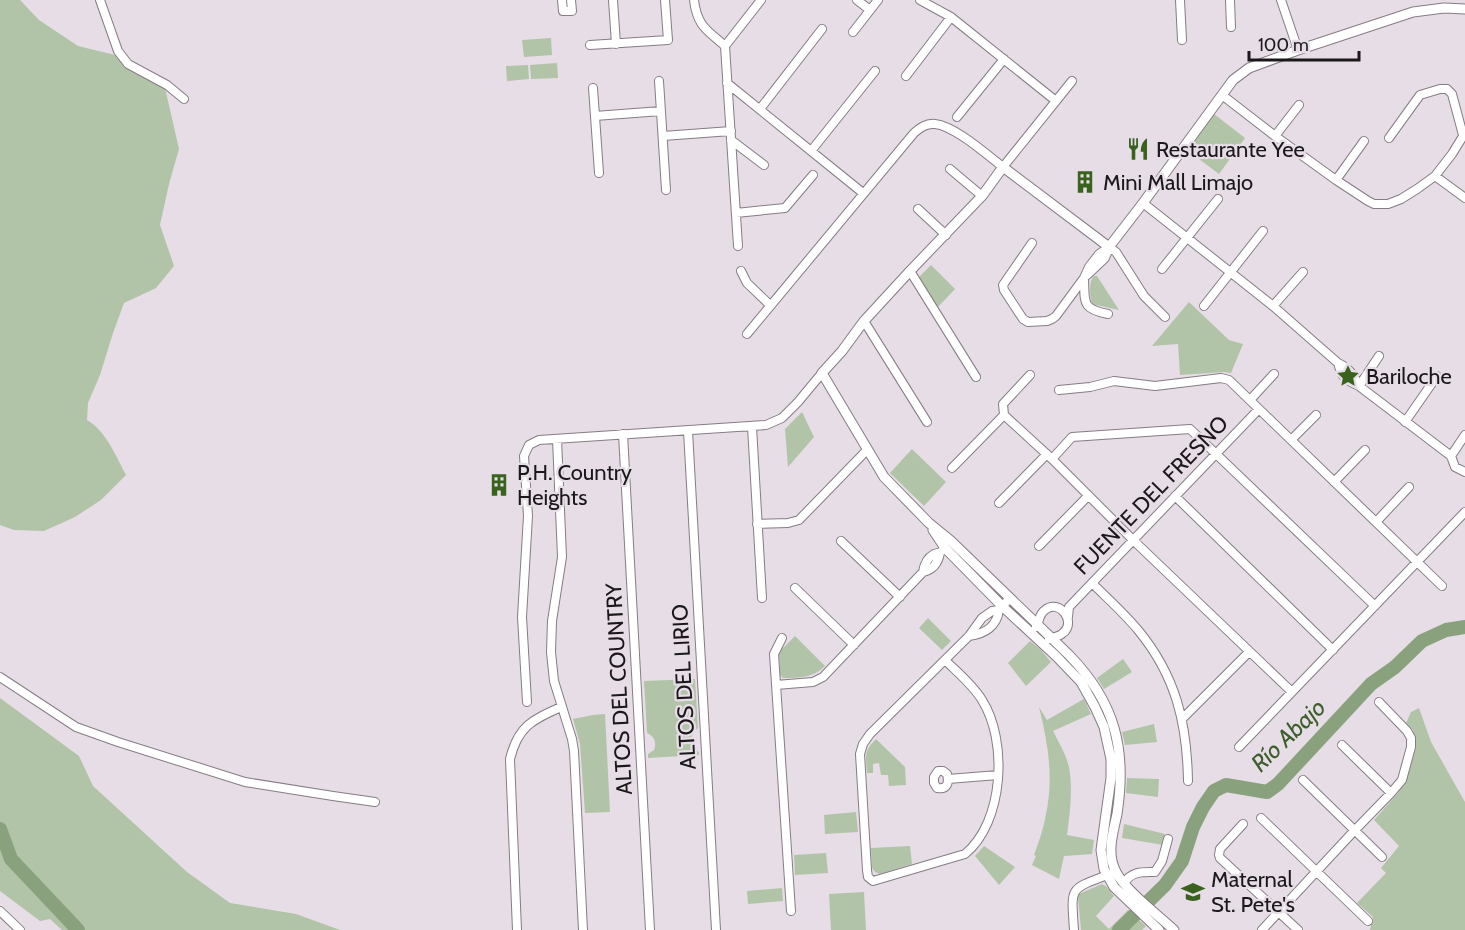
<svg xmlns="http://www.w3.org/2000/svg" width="1465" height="930" font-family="Cabin,sans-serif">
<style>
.green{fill:#b1c4a8}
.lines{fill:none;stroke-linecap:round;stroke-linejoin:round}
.river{stroke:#89a27d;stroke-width:14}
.minor-casing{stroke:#867c84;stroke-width:10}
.tertiary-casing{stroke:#867c84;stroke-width:11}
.minor{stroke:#fff;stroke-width:8}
.tertiary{stroke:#fff;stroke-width:9}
.labels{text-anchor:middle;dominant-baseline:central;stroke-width:4.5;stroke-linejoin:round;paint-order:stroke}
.poi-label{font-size:22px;fill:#1b181b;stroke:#e7dde6;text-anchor:start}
.street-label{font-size:22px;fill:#1b181b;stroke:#e7dde6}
.water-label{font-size:24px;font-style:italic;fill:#3e5f2b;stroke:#e7dde6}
</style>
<rect width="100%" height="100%" fill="#e7dde6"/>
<!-- green -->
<path class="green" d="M 0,0 L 20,0 L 39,20 L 78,46 L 115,55 L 129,70 L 165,88 L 179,149 L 169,184 L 160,225 L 174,266 L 156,288 L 124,303 L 113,333 L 100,375 L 88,403 L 87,420 C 106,431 116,456 126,475 L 101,500 L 75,517 L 44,531 L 14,530 L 0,525 Z
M 551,38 L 552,55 L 524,57 L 522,40 Z
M 557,63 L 558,78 L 531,79 L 530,65 Z
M 528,65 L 529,79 L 507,81 L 506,66 Z
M 1214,114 L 1245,138 L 1219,174 L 1187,150 Z
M 931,265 L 955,289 L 937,308 L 919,277 Z
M 1094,276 L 1097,276 L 1119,310 L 1092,304 C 1090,296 1088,282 1094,276 Z
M 1189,302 L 1229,340 L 1243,344 L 1231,373 L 1224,372 L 1180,375 L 1178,344 L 1152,346 Z
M 802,412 L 814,437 L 788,467 L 785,429 Z
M 912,449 L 946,482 L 924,506 L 890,473 Z
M 928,618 L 951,641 L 942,650 L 919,628 Z
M 795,636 L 825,666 C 813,678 799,678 783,678 L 780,675 L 779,652 L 780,648 L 783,648 Z
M 1030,641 L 1041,650 L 1051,662 L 1026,686 L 1008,663 Z
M 1123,659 L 1132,672 L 1104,689 L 1097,678 Z
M 695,679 L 698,728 C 689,735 688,747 699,752 L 699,755 L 648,758 L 648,754 L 654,750 C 657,742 654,736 647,733 L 644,681 Z
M 0,698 L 79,756 L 93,786 L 187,872 L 230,903 L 296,914 L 340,930 L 62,930 L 50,919 L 40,921 L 0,891 Z
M 1084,699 L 1091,714 L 1053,731 C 1059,743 1066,754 1069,767 C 1073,790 1070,812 1067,835 L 1094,840 L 1092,854 L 1064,856 L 1059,879 L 1032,865 L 1036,856 L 1034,855 C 1055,800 1053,763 1039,707 L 1047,720 Z
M 1419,708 L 1431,742 L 1465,802 L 1465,930 L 1370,930 L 1373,917 L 1357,903 L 1386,873 L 1381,868 L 1399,846 L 1374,820 L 1399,792 L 1408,771 L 1415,747 L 1413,730 L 1406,723 L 1411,712 Z
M 605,714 L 610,812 L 585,813 L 580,744 L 573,719 L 593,715 Z
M 1154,724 L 1157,742 L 1125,745 L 1122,732 Z
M 876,739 L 905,767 L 906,785 L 889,786 L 888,775 L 881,775 L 879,763 L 873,764 L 873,773 L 867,773 C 866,756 863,752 876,739 Z
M 1127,778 L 1159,779 L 1158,797 L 1126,793 Z
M 856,812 L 858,832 L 825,834 L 824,815 Z
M 1124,824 L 1165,834 L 1163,845 L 1122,838 Z
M 910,846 L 912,864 L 880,874 L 875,872 L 872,868 L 871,848 Z
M 984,846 L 1015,867 L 999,885 L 975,856 Z
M 826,853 L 828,873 L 795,875 L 794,855 Z
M 1102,884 L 1107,887 L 1114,896 L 1096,916 L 1109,929 L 1128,910 L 1146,926 L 1142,930 L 1081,930 L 1078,896 L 1079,894 Z
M 782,888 L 783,901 L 748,904 L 747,891 Z
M 864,892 L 866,930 L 831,930 L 829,894 Z"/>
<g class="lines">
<!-- river -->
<path class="river" d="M 0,829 L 11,859 L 78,930
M 1119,930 L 1165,885 L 1182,861 L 1193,827 L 1203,807 L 1214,791 L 1226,785 L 1267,792 L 1278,784 L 1371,684 L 1395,667 L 1422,641 L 1446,630 L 1465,627"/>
<!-- minor casing -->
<g class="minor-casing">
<path id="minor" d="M 100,0 L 118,51 L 128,64 L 167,85 L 184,99
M 562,0 L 563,11 L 572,11 L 571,0
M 613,0 L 616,44
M 694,0 C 697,26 707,30 725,46
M 857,0 L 870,10
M 920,0 L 951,17 L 1056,101
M 1180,0 L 1182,40
M 1230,0 L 1231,27
M 1281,0 L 1298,50
M 853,32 L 878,0
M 590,45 L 668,40 L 665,0
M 906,76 L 951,17
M 659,81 L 666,190
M 727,83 L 863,193
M 593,88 L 599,173
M 1222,95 L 1275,136 L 1336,180 L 1368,201 L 1374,204 L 1388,204 L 1401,199 L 1417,189 L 1435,176 L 1452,154 L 1465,133
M 760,109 L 822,29
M 595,116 L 661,111
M 957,117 L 1004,59
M 663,136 L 731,131
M 1275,136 L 1299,105
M 1389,138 L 1420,95 L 1440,89 L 1447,89 L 1452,94 L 1463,135
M 731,140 L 764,165
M 811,151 L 875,71
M 950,169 L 982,196
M 1435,176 L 1465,198
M 1336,180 L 1364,141
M 1143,203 L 1273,306 L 1338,363 C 1349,368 1354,375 1359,386
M 918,209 L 946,235
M 736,213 L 785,208 L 813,175
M 1032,243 L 1003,285 L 1004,290 L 1023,319 L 1028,322 L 1047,321 L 1052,319 L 1056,316 L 1084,278 L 1089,267 L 1099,254 L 1109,247
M 738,246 L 725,46 L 761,0
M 1109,247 L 1116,252 L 1144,296 L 1165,317
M 1162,269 L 1218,199
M 741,271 L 747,283 L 770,305
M 910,271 L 976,377
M 1087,275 L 1105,258 L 1109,248
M 1084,278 C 1085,302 1081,309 1108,314
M 1204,306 L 1263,231
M 1273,306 L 1303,272
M 864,321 L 927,422
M 747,334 L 914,133 C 920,128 926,123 935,124 C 955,126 987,155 1003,167 L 1072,81
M 1338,363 C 1342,378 1345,380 1359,386 L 1451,456 L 1455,467 L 1465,472
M 1030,375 L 1003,404 L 1004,415 L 1052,459 L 1133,540 L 1292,692
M 1359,386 L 1379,356
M 1059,390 L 1090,387 L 1114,381 L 1155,386 L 1221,378 L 1229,380 L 1442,586
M 1250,400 L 1274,374
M 1405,422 L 1437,376
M 752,427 L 762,598
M 688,431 L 716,930
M 623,434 L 650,930
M 557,439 L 562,557 L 552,621 L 551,652 L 554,681 L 572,739 L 574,751 L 583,930
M 1291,440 L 1316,415
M 1451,456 L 1465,435
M 1052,459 L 1072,437 L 1190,429 L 1375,606
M 952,468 L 1004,415
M 1334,482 L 1365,450
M 1175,496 L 1333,650
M 999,503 L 1047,454
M 1376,522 L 1409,487
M 757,524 L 788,523 L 799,520 L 867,450
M 841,541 L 900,597
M 1039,546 L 1088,496
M 923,572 C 924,565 927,558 934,554 C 937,553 940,553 942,551
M 1092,583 C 1107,598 1124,613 1138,630 C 1176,676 1187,723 1188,781
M 795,588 L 854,645
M 1068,617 L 1069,607 L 1259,409
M 1036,627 C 1039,622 1039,614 1045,610 C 1059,598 1077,622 1063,633 C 1059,637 1053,637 1049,639
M 969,636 C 985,634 997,626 999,610
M 782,638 L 774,654 L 791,911
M 945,660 C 957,672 973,685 982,700 C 1008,741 1004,822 965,854 L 873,881 L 868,877 L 867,870 L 860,754 L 863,744 L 870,734 L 969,636 L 982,618 L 992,611 L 999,610 L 1010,598
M 0,677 L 76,727 L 118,742 L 245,782 L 333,796 L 375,802
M 776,685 L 813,682 L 823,677 L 923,572 C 933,570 938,563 940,553
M 527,702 L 522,617 L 528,516 L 524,456 L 529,445 L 539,440 L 766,425 L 782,418 L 798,402 L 822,373
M 1182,719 L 1249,652
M 1342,745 L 1391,793
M 1239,747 L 1465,512
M 938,771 L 943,771 L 947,774 C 949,782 948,790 937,788 L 934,783 L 934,777 Z
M 948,779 L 998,775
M 1303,780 L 1382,857
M 1261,818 L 1368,921
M 1243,824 L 1220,849 L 1219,855 L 1220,858 L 1298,930
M 1124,883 C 1132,871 1142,872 1155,872 L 1162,861 L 1168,839
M 0,911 L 20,930
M 517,930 L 510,759 C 518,726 532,720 561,707
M 1074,930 C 1071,885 1069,890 1110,874
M 1262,930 L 1354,831 L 1391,793 L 1402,780 L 1411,747 L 1411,738 L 1407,731 L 1379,702"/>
</g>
<!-- tertiary casing -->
<g class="tertiary-casing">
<path id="tertiary" d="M 933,530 L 945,548 L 1002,606 L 1056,656 L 1081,682 L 1095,707 L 1104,727 L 1111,759 L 1111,778 L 1101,850 L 1104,869 L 1114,887 L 1159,930
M 1174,930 C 1159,916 1125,890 1116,872 C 1106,853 1113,833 1117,814 C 1127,749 1115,702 1069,655 L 951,541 L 929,523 L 884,477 L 822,373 L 842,351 L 864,321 L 910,271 L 982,196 L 1003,167 L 1109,247 L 1143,203 L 1233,80 L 1249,68 L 1298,50 L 1413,12 L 1444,8 L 1465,9"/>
</g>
<!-- minor -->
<use href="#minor" class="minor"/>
<!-- tertiary -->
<use href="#tertiary" class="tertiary"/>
</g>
<!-- icons -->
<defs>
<g id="restaurant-bare" transform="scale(1.8)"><path d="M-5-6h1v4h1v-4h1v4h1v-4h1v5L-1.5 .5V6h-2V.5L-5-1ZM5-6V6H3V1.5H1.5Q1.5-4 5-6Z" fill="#39621e" stroke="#e7dde6" stroke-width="2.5" paint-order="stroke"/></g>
<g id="building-bare" transform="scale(1.8)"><path d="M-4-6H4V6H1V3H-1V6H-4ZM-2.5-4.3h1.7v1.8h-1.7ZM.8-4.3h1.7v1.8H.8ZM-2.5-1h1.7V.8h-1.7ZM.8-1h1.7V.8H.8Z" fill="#39621e" stroke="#e7dde6" stroke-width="2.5" paint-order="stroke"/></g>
<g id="sight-bare" transform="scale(1.8)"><path d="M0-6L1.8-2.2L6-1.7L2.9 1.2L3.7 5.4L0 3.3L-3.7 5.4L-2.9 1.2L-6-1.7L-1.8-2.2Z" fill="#39621e" stroke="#e7dde6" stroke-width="2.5" paint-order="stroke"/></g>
<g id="school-bare" transform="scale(1.8)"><path d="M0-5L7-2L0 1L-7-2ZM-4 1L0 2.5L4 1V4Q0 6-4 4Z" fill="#39621e" stroke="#e7dde6" stroke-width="2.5" paint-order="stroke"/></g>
</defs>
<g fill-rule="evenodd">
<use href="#restaurant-bare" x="1138" y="149"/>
<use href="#building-bare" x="1085" y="182"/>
<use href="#sight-bare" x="1348" y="376"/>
<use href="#building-bare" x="499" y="485"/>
<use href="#school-bare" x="1193" y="892"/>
</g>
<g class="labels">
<!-- poi labels -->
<g class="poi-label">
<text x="1156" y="149">Restaurante Yee</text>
<text x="1103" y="182">Mini Mall Limajo</text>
<text x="1366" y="376">Bariloche</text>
<text x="517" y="472">P.H. Country<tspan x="517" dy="25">Heights</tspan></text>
<text x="1211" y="879">Maternal<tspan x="1211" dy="25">St. Pete's</tspan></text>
</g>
<!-- street labels -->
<g class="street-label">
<text transform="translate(1151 495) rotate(-46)">FUENTE DEL FRESNO</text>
<text transform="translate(684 687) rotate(-93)">ALTOS DEL LIRIO</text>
<text transform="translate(619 689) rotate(-93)">ALTOS DEL COUNTRY</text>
</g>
<!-- water labels -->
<g class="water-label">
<text transform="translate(1288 735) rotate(-44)">Río Abajo</text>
</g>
</g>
<!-- scale -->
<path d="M1249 51v9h110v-9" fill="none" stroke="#1b181b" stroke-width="3"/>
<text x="1258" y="51" font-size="18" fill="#1b181b" stroke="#e7dde6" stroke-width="4.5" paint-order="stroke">100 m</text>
</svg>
